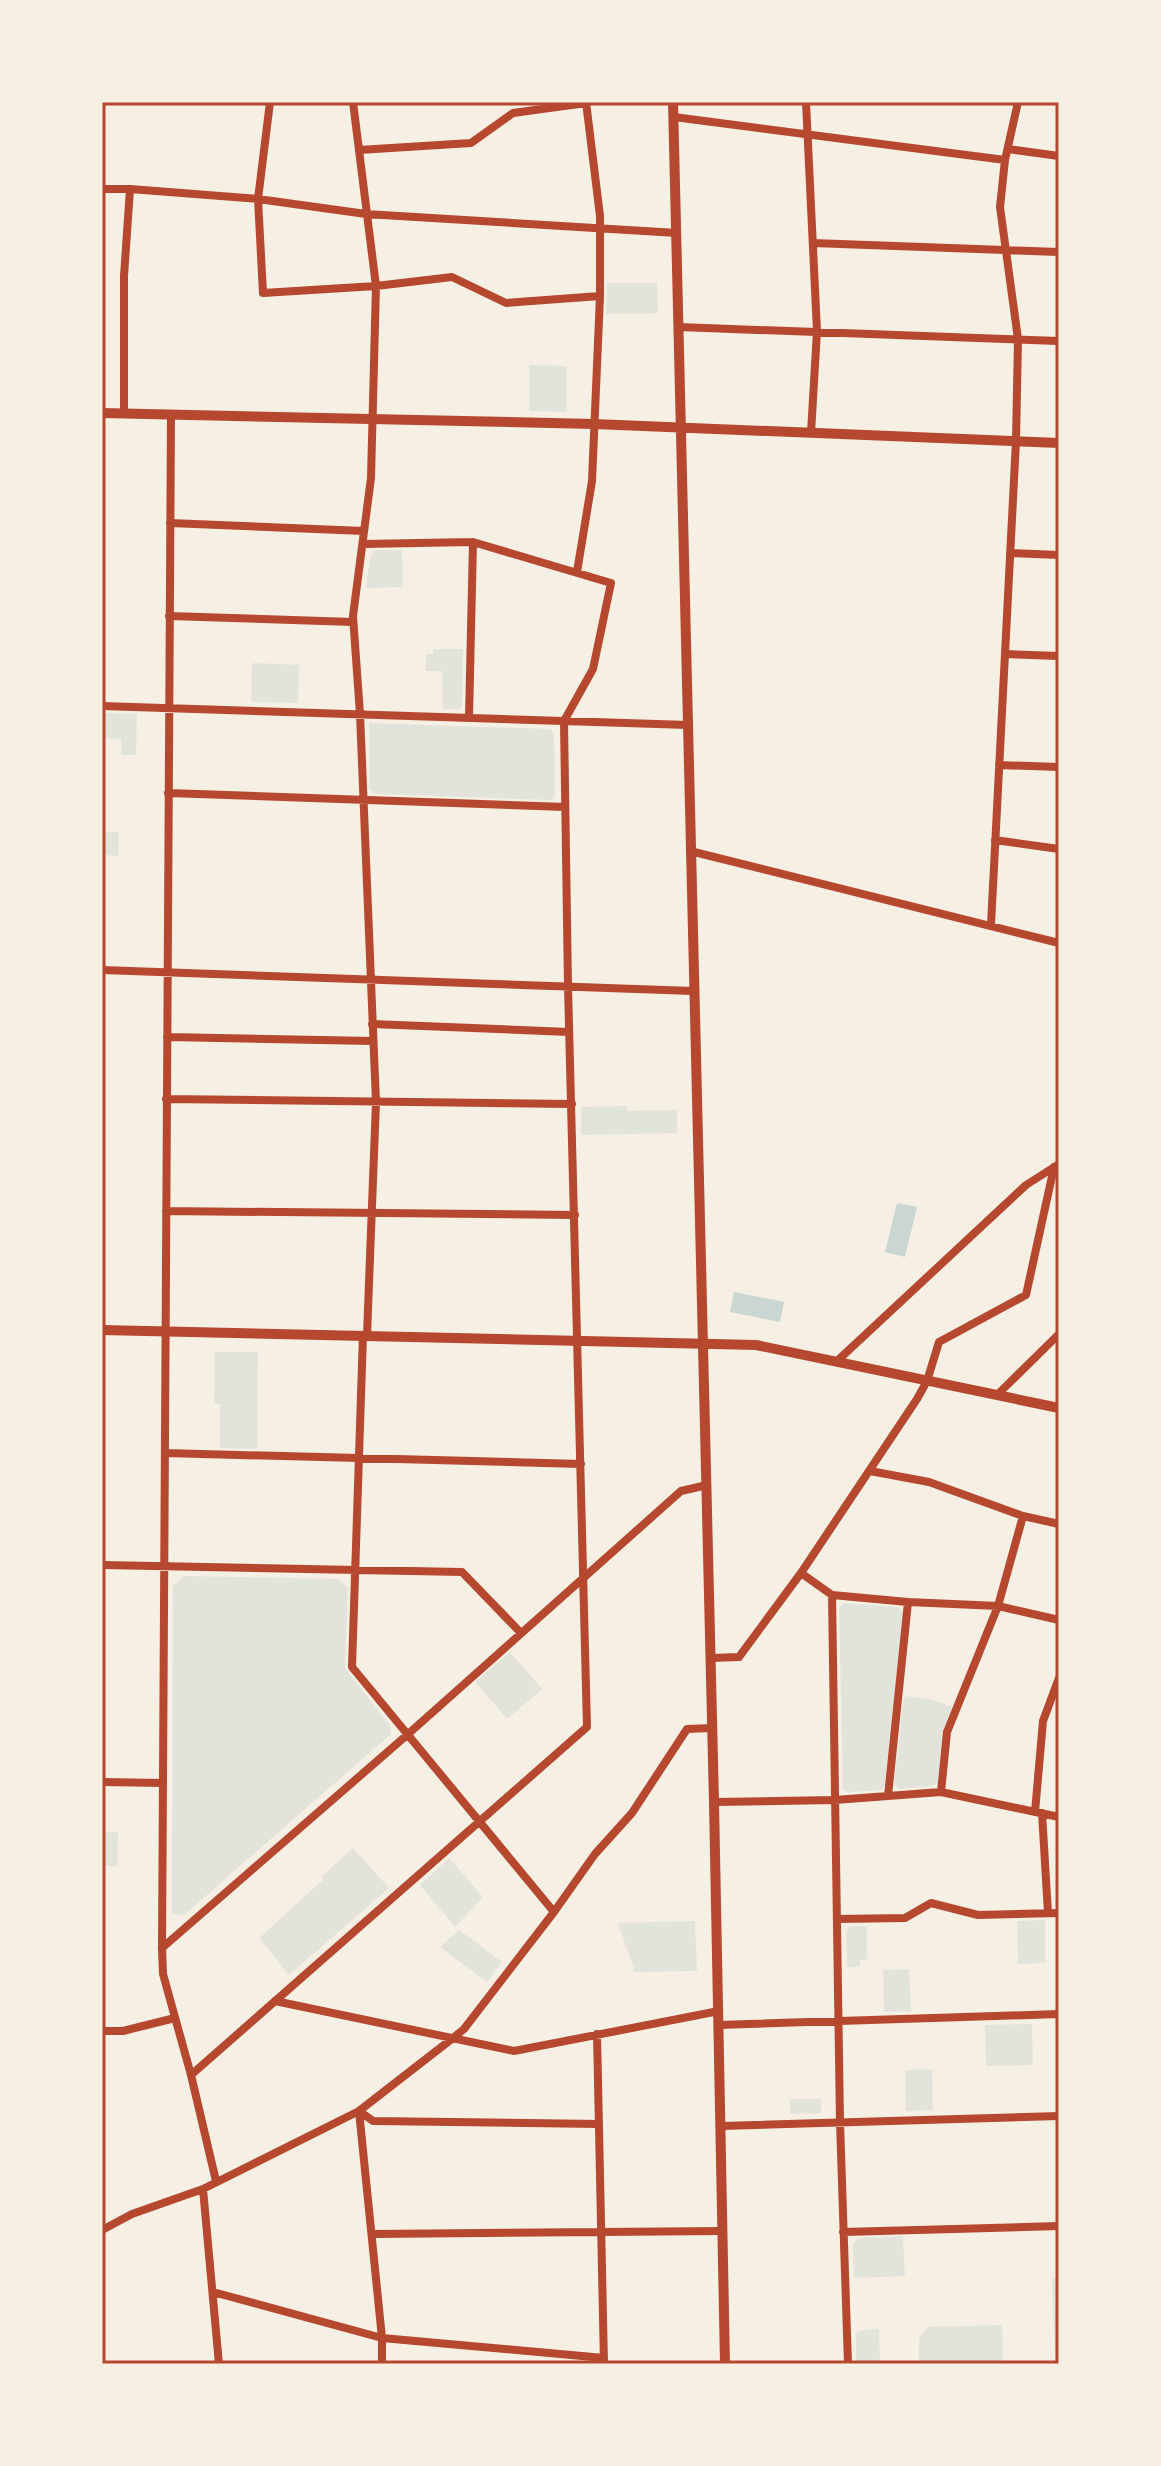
<svg xmlns="http://www.w3.org/2000/svg" width="1161" height="2466" font-family="'IBM Plex Sans',sans-serif">
<style>
.green{fill:#e2e4dc}
.water{fill:#c9d6d2}
.lines{fill:none;stroke-linecap:round;stroke-linejoin:round}
.minor{stroke:#b5482f;stroke-width:8}
.tertiary{stroke:#b5482f;stroke-width:10}
.neatline{fill:none;stroke:#b5482f;stroke-width:3}
</style>
<rect width="100%" height="100%" fill="#f6efe4"/>
<!-- green -->
<path class="green" d="M 607,283 L 657,283 L 658,313 L 606,314 Z
M 529,365 L 567,366 L 567,412 L 529,411 Z
M 375,550 L 402,550 L 403,587 L 366,588 L 370,557 Z
M 433,649 L 463,649 L 462,706 L 458,709 L 443,709 L 442,671 L 426,671 L 426,654 L 433,654 Z
M 252,663 L 299,665 L 298,703 L 251,702 Z
M 102,713 L 137,714 L 136,755 L 121,755 L 121,739 L 102,738 Z
M 369,723 L 550,729 L 554,733 L 555,795 L 552,800 L 376,794 L 369,789 Z
M 102,832 L 119,832 L 118,856 L 102,855 Z
M 626,1106 L 627,1111 L 677,1110 L 677,1133 L 581,1135 L 581,1107 Z
M 215,1352 L 258,1352 L 257,1449 L 220,1448 L 220,1404 L 214,1404 Z
M 184,1576 L 338,1579 L 348,1587 L 345,1668 L 391,1727 L 391,1734 L 184,1915 L 172,1914 L 173,1586 Z
M 844,1603 L 898,1607 L 903,1613 L 885,1784 L 882,1790 L 848,1792 L 843,1789 L 839,1608 Z
M 510,1652 L 542,1689 L 507,1719 L 475,1682 Z
M 904,1696 L 930,1699 L 952,1707 L 943,1731 L 938,1783 L 933,1786 L 900,1789 L 894,1784 Z
M 102,1832 L 118,1832 L 117,1866 L 102,1866 Z
M 353,1848 L 389,1888 L 289,1975 L 259,1938 L 323,1880 L 321,1877 Z
M 449,1858 L 483,1897 L 455,1927 L 420,1885 Z
M 1045,1920 L 1045,1963 L 1018,1964 L 1017,1921 Z
M 695,1921 L 697,1971 L 635,1972 L 618,1923 Z
M 850,1926 L 867,1926 L 867,1959 L 860,1960 L 860,1967 L 847,1967 L 846,1931 Z
M 459,1930 L 502,1962 L 487,1982 L 440,1947 Z
M 909,1969 L 911,2011 L 884,2012 L 883,1970 Z
M 1032,2024 L 1033,2065 L 986,2066 L 985,2025 Z
M 932,2069 L 933,2110 L 906,2111 L 905,2070 Z
M 821,2099 L 821,2113 L 790,2114 L 790,2099 Z
M 903,2236 L 905,2276 L 854,2278 L 853,2244 L 860,2238 Z
M 1052,2278 L 1059,2278 L 1059,2364 L 1046,2364 L 1046,2362 L 1055,2361 Z
M 1002,2325 L 1003,2364 L 919,2364 L 919,2337 L 928,2327 Z
M 879,2329 L 880,2364 L 856,2364 L 856,2334 L 861,2330 Z"/>
<!-- water -->
<path class="water" d="M 897,1203 L 917,1207 L 905,1257 L 885,1252 Z
M 734,1292 L 784,1302 L 780,1322 L 730,1312 Z"/>
<g class="lines">
<!-- minor -->
<path class="minor" d="M 270,102 L 258,199 L 263,293 L 376,286 L 452,277 L 506,303 L 600,296
M 353,102 L 376,286 L 371,478 L 353,616 L 360,714 L 376,1102 L 367,1335
M 806,102 L 817,331 L 811,433
M 674,117 L 1005,160
M 1008,149 L 1059,156
M 359,150 L 471,143 L 513,113 L 586,103
M 102,189 L 130,189 L 258,199 L 366,214 L 677,233
M 813,243 L 1059,252
M 679,327 L 1059,341
M 124,413 L 124,276 L 130,189
M 171,414 L 162,1948 L 163,1974 L 191,2075 L 216,2181
M 170,523 L 364,531
M 1010,553 L 1059,555
M 577,572 L 592,481 L 600,296 L 600,216 L 586,102
M 169,616 L 353,622
M 1005,654 L 1059,656
M 102,706 L 688,725
M 469,718 L 473,542
M 999,765 L 1059,767
M 168,793 L 565,807
M 995,840 L 1059,849
M 690,851 L 1059,943
M 991,925 L 1016,441 L 1018,339 L 1000,207 L 1005,160 L 1018,102
M 102,970 L 693,991
M 372,1024 L 569,1032
M 167,1037 L 373,1041
M 166,1099 L 572,1104
M 166,1211 L 575,1215
M 363,1335 L 352,1667 L 554,1912
M 836,1362 L 1026,1185 L 1059,1164
M 997,1395 L 1059,1334
M 165,1453 L 581,1464
M 870,1471 L 929,1482 L 1023,1516 L 1059,1524
M 102,1565 L 462,1572 L 521,1633
M 801,1573 L 832,1595 L 908,1602 L 998,1606 L 1059,1620
M 832,1595 L 840,2122 L 848,2364
M 711,1658 L 739,1657 L 801,1573 L 917,1399 L 927,1381 L 939,1342 L 1026,1295 L 1054,1167
M 102,1782 L 163,1783
M 941,1792 L 947,1732 L 998,1606 L 1023,1516
M 888,1796 L 908,1602
M 714,1802 L 835,1800 L 941,1792 L 1059,1817
M 1035,1812 L 1043,1721 L 1059,1678
M 1042,1813 L 1048,1913
M 837,1919 L 905,1918 L 931,1903 L 978,1915 L 1059,1913
M 162,1948 L 407,1735 L 681,1491 L 707,1485
M 275,2001 L 514,2051 L 719,2011
M 719,2025 L 1059,2014
M 102,2031 L 123,2031 L 175,2018
M 597,2034 L 604,2364
M 191,2075 L 587,1727 L 568,986 L 564,721 L 593,669 L 611,583 L 473,542 L 363,544
M 721,2126 L 1059,2116
M 203,2189 L 219,2364
M 102,2230 L 132,2214 L 203,2189 L 359,2111 L 453,2038 L 464,2029 L 554,1912 L 595,1854 L 632,1813 L 687,1729 L 712,1728
M 843,2232 L 1059,2226
M 372,2234 L 722,2231
M 213,2292 L 382,2338 L 604,2358
M 382,2364 L 382,2338 L 359,2111 L 373,2121 L 599,2124"/>
<!-- tertiary -->
<path class="tertiary" d="M 673,102 L 714,1802 L 725,2364
M 102,413 L 594,424 L 1059,443
M 102,1330 L 756,1345 L 1059,1408"/>
</g>
<!-- border -->
<rect width="1161" height="2466" fill="none" stroke="#f6efe4" stroke-width="208"/>
<rect x="104" y="104" width="953" height="2258" class="neatline"/>
</svg>
